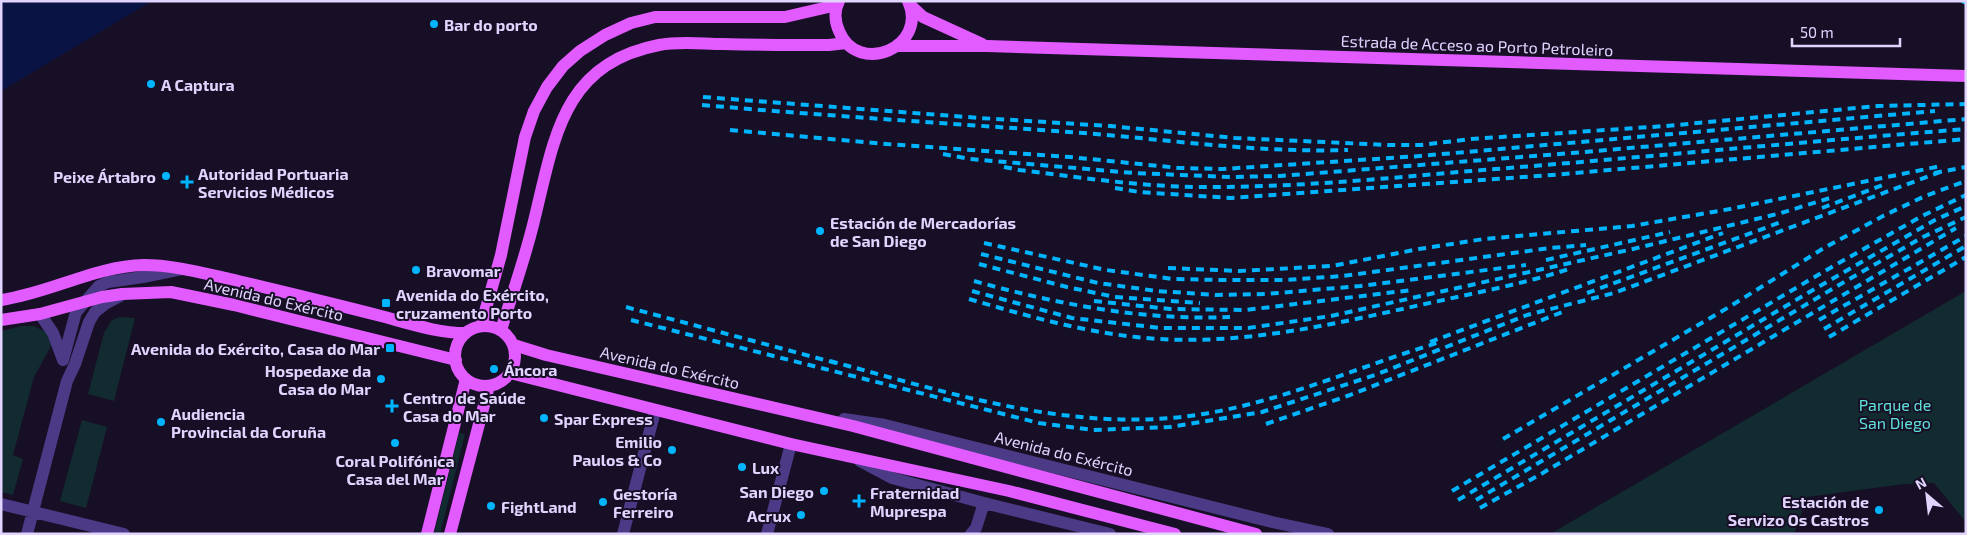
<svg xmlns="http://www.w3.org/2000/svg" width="1967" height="535" font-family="'Exo 2',sans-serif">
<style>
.green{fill:#122b30}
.water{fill:#0a1444}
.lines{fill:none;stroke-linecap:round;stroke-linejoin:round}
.minor{stroke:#4b3a85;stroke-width:12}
.major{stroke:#e15bff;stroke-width:12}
.rail{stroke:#00b5ff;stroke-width:4;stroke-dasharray:8 6;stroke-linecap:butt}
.poi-dot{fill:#00b5ff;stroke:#170f26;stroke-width:2}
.labels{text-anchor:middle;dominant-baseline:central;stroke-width:4;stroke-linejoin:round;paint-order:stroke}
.poi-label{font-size:16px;font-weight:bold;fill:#e1d4ff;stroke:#170f26;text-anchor:start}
.street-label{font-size:16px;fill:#e1d4ff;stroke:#170f26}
.park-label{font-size:16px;fill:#5fe0d8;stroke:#170f26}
</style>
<rect width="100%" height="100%" fill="#170f26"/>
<!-- green -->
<path class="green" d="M 1966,291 L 1966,522 L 1934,483 L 1904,484 L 1807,497 L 1794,534 L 1550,534 Z
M 120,317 L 135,318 L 114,401 L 88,394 L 104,333 L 112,320 Z
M 22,326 L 34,326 L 48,333 L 51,346 L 34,377 L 13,455 L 23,459 L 13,495 L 1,492 L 1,331 Z
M 82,420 L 107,427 L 86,508 L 60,501 Z
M 459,433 L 465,434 L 440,534 L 434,534 Z"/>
<!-- water -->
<path class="water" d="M 1,1 L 152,1 L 1,91 Z"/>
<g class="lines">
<!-- minor -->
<path class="minor" d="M 40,314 L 53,333 L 63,360
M 63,360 L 76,312 L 99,286 L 108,282 L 143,277 L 182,269
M 844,419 L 885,425 L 1272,522 L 1328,534
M 860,461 L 892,478 L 984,503 L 1110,534
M 1,504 L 124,534
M 27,534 L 67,381 L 75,364 L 89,322 L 95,312 L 105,304 L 120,296
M 623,534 L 655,411
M 767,534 L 791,444
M 971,534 L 976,528 L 984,503"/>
<!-- major -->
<path class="major" d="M 839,1 C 834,11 835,22 839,31 C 858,77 929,47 908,1
M 910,5 L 923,17 L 982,44
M 898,46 L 987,46 L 1966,76
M 1,300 C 50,293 95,266 144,265 C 173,265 202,273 230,279 C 280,291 331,303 381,316 C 408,323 437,333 466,333
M 1,320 L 40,314 L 102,297 L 122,294 L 171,292 L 234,305 L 456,360
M 481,326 L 501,255 L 525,137 L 534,111 L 547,87 L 563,66 L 580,51 L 605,35 L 631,23 L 655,17 L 785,17 L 837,5
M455 356a30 30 0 1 1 60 0a30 30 0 1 1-60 0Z
M 501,330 C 512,295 524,261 533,225 C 554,142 560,64 659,45 C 680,41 703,44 723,44 C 759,45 794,45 829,45 L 846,43
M 514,345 L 546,355 L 853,426 L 1256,534
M 510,373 L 791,444 L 1009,491 L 1175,534
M 427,534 L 466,379
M 450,534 L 489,386"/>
<!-- rail -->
<path class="rail" d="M 1962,1 L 1966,3
M 703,97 L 980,118 L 1110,126 L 1235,138 L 1389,145 L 1421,145 L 1471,139 L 1666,126 L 1878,106 L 1966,104
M 702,105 C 829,116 957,124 1084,133 C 1172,140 1260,153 1348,150
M 730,130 L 886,144 L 1070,157 L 1179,168 L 1223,169 L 1420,156 L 1935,111
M 943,154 L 970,159 L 1134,173 L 1230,177 L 1280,176 L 1572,153 L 1966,119
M 1004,167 L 1019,170 C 1078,177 1136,186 1195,187 C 1287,188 1379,179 1471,171 C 1636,158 1801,142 1966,129
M 1934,173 L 1966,167
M 1115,188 L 1139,192 L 1231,198 L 1552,175 L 1966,139
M 1822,208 L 1883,185
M 984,243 L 1106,270 L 1173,279 L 1221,280 L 1286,280 L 1343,276 L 1550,248 L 1586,245
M 981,254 L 1098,283 L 1157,291 L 1216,295 L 1266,294 L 1360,286 L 1526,265
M 1546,260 L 1670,232
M 979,264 L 1067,287 L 1115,297 L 1200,303
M 1168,268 L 1239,271 L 1332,266 L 1419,249 L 1484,239 L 1632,226 L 1730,209 L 1941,166
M 974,281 C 1057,304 1144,321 1230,317
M 972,291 L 1072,318 L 1161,328 L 1248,328 L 1331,316 L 1633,249 L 1781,213 L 1830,198
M 1587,293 L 1784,221
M 969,299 C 1024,315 1079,331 1136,337 C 1234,348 1329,325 1425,304 C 1474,293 1524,284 1572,268
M 1094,301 L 1170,309 L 1246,310 L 1412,290
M 626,307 L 836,363
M 631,320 L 1039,423 L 1093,430 L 1170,427 L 1262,412 L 1375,375 L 1527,315 L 1614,293 L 1940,172
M 1819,320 L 1966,236
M 1824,329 L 1966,246
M 1829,337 L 1966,257
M 1430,342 L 1723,233
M 830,361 C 953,394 1081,436 1209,413 C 1288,399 1361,366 1437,343
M 1266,424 L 1350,395 L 1565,311
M 1503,439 L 1729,307 L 1824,248 L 1883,216 L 1925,196 L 1966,181
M 1452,491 L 1823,272 L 1922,216 L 1966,195
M 1458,500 L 1818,287 L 1935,220 L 1966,206
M 1476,500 L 1839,285 L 1923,237 L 1966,217
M 1480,508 L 1541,474 L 1956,228"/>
</g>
<!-- markers -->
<g class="poi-dot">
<circle cx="434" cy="24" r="5"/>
<circle cx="151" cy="84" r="5"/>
<circle cx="166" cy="176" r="5"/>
<path d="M184.5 174.5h5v5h5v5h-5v5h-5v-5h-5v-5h5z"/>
<circle cx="820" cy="231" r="5"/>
<circle cx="416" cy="270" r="5"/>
<rect x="381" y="298" width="10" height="10" rx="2.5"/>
<rect x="385" y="343" width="10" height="10" rx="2.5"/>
<circle cx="494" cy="369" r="5"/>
<circle cx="381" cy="379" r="5"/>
<path d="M389.5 398.5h5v5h5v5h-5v5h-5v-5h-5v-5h5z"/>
<circle cx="544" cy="418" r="5"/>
<circle cx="161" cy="422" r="5"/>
<circle cx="395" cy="443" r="5"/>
<circle cx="672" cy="450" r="5"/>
<circle cx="742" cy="467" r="5"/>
<circle cx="824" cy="491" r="5"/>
<path d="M856.5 493.5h5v5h5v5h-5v5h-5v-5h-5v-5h5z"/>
<circle cx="603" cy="502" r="5"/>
<circle cx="491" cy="506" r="5"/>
<circle cx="1879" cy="510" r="5"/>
<circle cx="801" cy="515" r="5"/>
</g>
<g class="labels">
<!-- poi labels -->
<g class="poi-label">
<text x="444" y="24">Bar do porto</text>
<text x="161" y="84">A Captura</text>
<text x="198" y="173">Autoridad Portuaria<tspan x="198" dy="18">Servicios Médicos</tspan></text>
<text x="156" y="176" text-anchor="end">Peixe Ártabro</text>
<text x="830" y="222">Estación de Mercadorías<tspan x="830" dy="18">de San Diego</tspan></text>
<text x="426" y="270">Bravomar</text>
<text x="396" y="294">Avenida do Exército,<tspan x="396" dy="18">cruzamento Porto</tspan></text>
<text x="380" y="348" text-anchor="end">Avenida do Exército, Casa do Mar</text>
<text x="504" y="369">Áncora</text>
<text x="371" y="370" text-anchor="end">Hospedaxe da<tspan x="371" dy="18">Casa do Mar</tspan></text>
<text x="403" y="397">Centro de Saúde<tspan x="403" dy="18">Casa do Mar</tspan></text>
<text x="171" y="413">Audiencia<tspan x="171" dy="18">Provincial da Coruña</tspan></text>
<text x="554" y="418">Spar Express</text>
<text x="662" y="441" text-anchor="end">Emilio<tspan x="662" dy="18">Paulos &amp; Co</tspan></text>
<text x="395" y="460" text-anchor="middle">Coral Polifónica<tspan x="395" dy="18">Casa del Mar</tspan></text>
<text x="752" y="467">Lux</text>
<text x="814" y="491" text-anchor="end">San Diego</text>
<text x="870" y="492">Fraternidad<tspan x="870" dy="18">Muprespa</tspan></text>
<text x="613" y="493">Gestoría<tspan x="613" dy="18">Ferreiro</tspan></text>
<text x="1869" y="501" text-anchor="end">Estación de<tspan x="1869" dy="18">Servizo Os Castros</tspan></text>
<text x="501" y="506">FightLand</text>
<text x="791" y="515" text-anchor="end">Acrux</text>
</g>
<!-- street labels -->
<g class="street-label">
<text transform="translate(1477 45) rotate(2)">Estrada de Acceso ao Porto Petroleiro</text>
<text transform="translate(274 299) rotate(13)">Avenida do Exército</text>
<text transform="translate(670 367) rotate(13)">Avenida do Exército</text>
<text transform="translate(1064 453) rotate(14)">Avenida do Exército</text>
</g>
<!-- park labels -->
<g class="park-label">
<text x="1895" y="404">Parque de<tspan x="1895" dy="18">San Diego</tspan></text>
</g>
</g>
<!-- border -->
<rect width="1967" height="535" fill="none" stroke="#e1d4ff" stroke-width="5"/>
<!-- north arrow -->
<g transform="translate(1927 495) rotate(332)" stroke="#170f26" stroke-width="4" paint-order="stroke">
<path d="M0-4L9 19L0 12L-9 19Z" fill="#e1d4ff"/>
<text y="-8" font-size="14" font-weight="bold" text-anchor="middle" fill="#e1d4ff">N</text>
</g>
<!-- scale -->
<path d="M1792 38v8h108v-8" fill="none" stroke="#e1d4ff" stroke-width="2.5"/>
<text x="1800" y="38" font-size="15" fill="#e1d4ff" stroke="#170f26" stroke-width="4" paint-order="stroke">50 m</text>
</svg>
